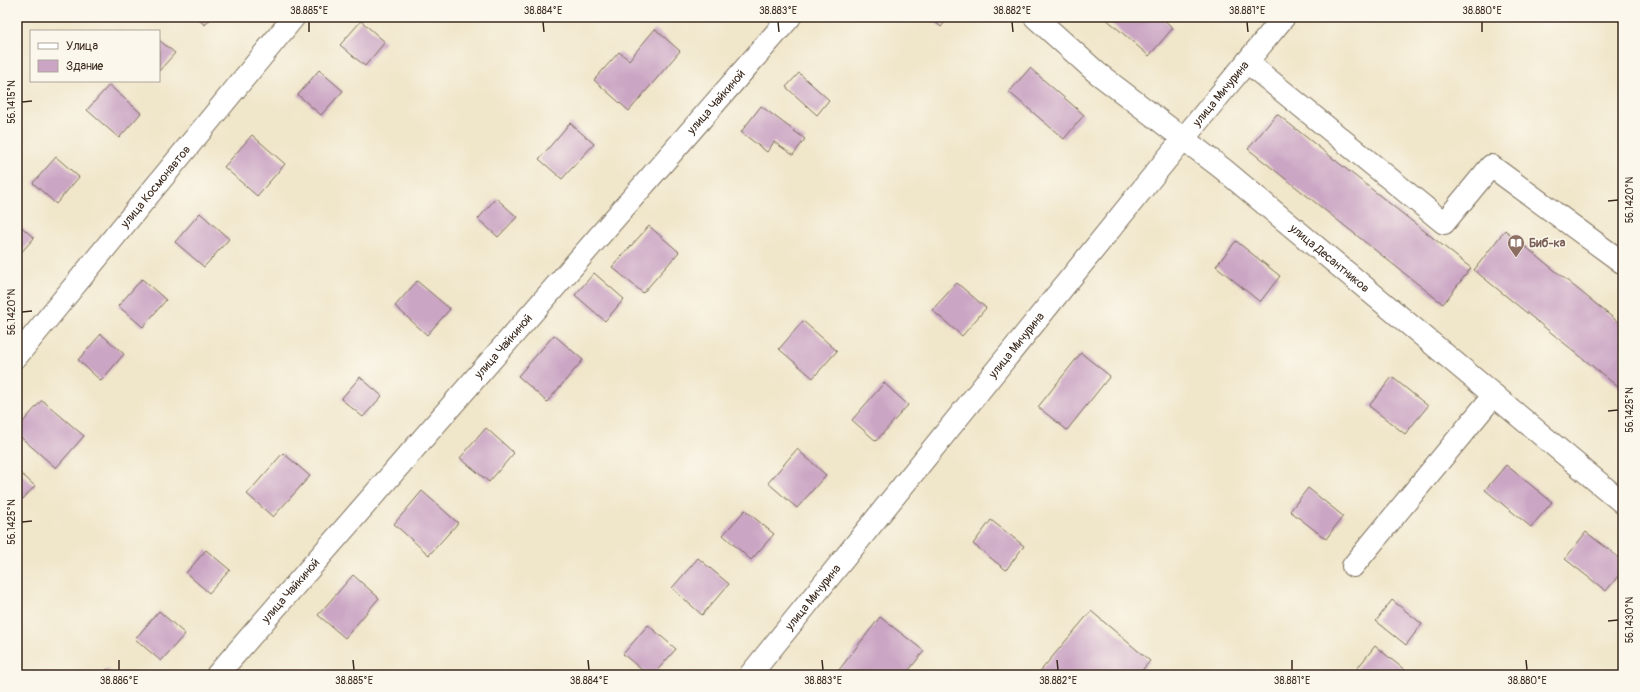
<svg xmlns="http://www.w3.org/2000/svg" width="1640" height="692" font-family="Pangolin,sans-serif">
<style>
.building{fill:#cba5c4}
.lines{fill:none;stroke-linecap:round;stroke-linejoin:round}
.minor-casing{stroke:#7a6c5a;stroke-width:24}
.minor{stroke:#fff;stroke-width:22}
.ticks{fill:none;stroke:#3b2a1e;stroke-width:1.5}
.labels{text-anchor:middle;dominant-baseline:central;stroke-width:3;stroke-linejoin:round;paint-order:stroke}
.street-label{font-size:12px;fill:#3b2a1e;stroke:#fbf7ec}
.education-label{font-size:12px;font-weight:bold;fill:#785e54;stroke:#fbf7ec;text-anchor:start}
.neatline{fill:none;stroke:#3b2a1e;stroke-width:1.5}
.ticks-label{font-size:10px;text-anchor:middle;fill:#3b2a1e}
</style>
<rect width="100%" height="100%" fill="#fbf7ec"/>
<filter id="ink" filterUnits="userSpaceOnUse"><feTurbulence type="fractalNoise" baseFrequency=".025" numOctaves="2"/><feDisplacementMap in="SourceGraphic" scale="8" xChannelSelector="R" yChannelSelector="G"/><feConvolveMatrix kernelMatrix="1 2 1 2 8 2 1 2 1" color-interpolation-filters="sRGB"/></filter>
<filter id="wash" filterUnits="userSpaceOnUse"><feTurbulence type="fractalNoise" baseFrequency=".012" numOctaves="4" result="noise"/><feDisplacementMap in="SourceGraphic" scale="16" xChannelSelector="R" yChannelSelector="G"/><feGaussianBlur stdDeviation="0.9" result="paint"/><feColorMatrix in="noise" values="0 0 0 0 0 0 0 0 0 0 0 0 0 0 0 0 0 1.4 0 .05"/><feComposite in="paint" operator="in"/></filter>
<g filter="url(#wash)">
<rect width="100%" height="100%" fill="#f0e6ca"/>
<g id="blocks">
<!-- building -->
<path class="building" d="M 195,17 L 212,17 L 205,25 Z
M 929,17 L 949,17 L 941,27 Z
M 1104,17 L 1161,17 L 1173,28 L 1149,56 Z
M 361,21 L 385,42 L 365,66 L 340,45 Z
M 655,29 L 680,51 L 629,111 L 594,80 L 619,52 L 629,60 Z
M 159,40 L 175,53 L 159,71 Z
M 1030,68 L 1084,115 L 1064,139 L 1009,92 Z
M 319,70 L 343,91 L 321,115 L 298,95 Z
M 799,73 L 829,100 L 817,115 L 786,87 Z
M 109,85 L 141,113 L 119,138 L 87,110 Z
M 761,106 L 805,139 L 793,155 L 774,142 L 767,152 L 741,132 Z
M 1277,114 L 1471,268 L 1443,304 L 1248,149 Z
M 570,123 L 594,144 L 562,179 L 539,159 Z
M 252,135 L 285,164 L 257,196 L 224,167 Z
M 56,157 L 79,177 L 56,204 L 33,183 Z
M 496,198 L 517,217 L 498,237 L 478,219 Z
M 200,213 L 229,239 L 204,267 L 175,242 Z
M 17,223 L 34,238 L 17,257 Z
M 649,226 L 679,252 L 643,293 L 612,267 Z
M 1505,230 L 1623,326 L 1623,391 L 1474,270 Z
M 1236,241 L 1280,276 L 1260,302 L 1216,266 Z
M 594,273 L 624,299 L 605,321 L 575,295 Z
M 142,279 L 166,300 L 143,327 L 118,306 Z
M 417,281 L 450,309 L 427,335 L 395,306 Z
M 957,283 L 986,308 L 962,336 L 932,310 Z
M 803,321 L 837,351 L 813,378 L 779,349 Z
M 101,334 L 124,354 L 101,381 L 78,360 Z
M 554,335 L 583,360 L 547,402 L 518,376 Z
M 1081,353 L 1110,376 L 1067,430 L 1038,407 Z
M 360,377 L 382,396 L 363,417 L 341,399 Z
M 1392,377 L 1428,406 L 1405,434 L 1369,406 Z
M 884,383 L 908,405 L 876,441 L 852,420 Z
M 42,400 L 84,436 L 56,468 L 17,434 L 17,429 Z
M 486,428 L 514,453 L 489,482 L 460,458 Z
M 797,449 L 826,475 L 797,508 L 768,483 Z
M 283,453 L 310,476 L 273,517 L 247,494 Z
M 1506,465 L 1552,502 L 1531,527 L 1485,490 Z
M 17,470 L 35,486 L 23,499 L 17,494 Z
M 1308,488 L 1343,516 L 1326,539 L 1290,511 Z
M 422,491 L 458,523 L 429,555 L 394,524 Z
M 745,510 L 774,534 L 751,560 L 723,535 Z
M 991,520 L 1024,546 L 1006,570 L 973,544 Z
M 1586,532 L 1623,561 L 1623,570 L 1606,591 L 1565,559 Z
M 206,550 L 230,570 L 209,593 L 186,573 Z
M 698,558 L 729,584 L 702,615 L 672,588 Z
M 353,575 L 379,598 L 345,638 L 318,615 Z
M 1392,600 L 1422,624 L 1406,645 L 1376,621 Z
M 159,611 L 185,634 L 161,661 L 135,639 Z
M 1091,611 L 1150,661 L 1138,675 L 1037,675 Z
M 880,617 L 924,651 L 905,675 L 835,675 Z
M 648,625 L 676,649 L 653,675 L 648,675 L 623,654 Z
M 1375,646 L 1411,675 L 1352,675 Z
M 107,669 L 114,675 L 102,675 Z"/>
</g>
</g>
<g filter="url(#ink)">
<use href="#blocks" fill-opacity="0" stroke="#7a6c5a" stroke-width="1"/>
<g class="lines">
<!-- minor casing -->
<g class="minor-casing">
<g id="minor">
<path id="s1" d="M 1035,17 L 1096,72 L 1223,169 L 1623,503"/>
<path d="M 1247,62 L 1444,223 L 1491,166 L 1623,263"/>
<path id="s2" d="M 17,356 L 294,17"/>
<path d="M 1353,566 L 1494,395"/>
<path id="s3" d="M 217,675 L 790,17"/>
<path id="s4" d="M 750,675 L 1170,155 L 1284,17"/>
</g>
</g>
<!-- minor -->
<use href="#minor" class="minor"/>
</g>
</g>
<!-- ticks -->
<path class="ticks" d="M 309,22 L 309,32M 543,22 L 544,32M 778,22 L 779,32M 1012,22 L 1013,32M 1247,22 L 1248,32M 1482,22 L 1482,32M 22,102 L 32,101M 1608,201 L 1618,200M 22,312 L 32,311M 1608,411 L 1618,410M 22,522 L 32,521M 1608,621 L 1618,620M 119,660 L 119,670M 353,660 L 354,670M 588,660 L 589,670M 822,660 L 823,670M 1057,660 L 1058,670M 1292,660 L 1292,670M 1526,660 L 1527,670"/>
<!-- icons -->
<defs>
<g id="library-pin" transform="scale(0.9)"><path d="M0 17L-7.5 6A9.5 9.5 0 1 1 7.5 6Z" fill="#8d6e63" stroke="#fbf7ec"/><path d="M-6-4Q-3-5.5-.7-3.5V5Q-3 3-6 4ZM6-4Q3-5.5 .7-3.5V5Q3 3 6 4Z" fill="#fff"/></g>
</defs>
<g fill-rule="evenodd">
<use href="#library-pin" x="1516" y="243"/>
</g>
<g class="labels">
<!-- street labels -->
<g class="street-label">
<text stroke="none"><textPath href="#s4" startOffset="748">улица Мичурина</textPath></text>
<text stroke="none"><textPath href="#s3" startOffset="760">улица Чайкиной</textPath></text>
<text stroke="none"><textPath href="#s2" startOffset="219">улица Космонавтов</textPath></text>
<text stroke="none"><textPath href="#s1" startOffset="381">улица Десантников</textPath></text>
<text stroke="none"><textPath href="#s4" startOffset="424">улица Мичурина</textPath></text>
<text stroke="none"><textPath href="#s3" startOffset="436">улица Чайкиной</textPath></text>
<text stroke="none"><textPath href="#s3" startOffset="112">улица Чайкиной</textPath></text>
<text stroke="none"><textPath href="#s4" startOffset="100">улица Мичурина</textPath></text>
</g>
<!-- education labels -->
<g class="education-label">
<text x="1529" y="243">Биб-ка</text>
</g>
</g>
<!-- margin -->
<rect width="1640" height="692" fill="none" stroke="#fbf7ec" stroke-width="44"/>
<!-- legend -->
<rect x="30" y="30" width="130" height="52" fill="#fbf7ec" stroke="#aea59a"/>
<rect x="38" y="43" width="20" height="6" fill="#ffffff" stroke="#aea59a"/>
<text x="66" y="50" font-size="12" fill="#3b2a1e">Улица</text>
<rect x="38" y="60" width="20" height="12" fill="#cba5c4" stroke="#aea59a"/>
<text x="66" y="70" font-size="12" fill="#3b2a1e">Здание</text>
<rect x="22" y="22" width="1596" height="648" class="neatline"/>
<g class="ticks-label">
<text x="309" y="14">38.885°E</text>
<text x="543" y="14">38.884°E</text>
<text x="778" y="14">38.883°E</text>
<text x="1012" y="14">38.882°E</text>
<text x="1247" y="14">38.881°E</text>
<text x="1482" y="14">38.880°E</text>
<text transform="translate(11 102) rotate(-90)" y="4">56.1415°N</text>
<text transform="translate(1629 200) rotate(-90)" y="4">56.1420°N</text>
<text transform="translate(11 312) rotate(-90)" y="4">56.1420°N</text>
<text transform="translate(1629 410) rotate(-90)" y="4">56.1425°N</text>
<text transform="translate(11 522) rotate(-90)" y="4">56.1425°N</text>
<text transform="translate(1629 620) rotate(-90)" y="4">56.1430°N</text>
<text x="119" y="684">38.886°E</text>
<text x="354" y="684">38.885°E</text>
<text x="589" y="684">38.884°E</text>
<text x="823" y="684">38.883°E</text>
<text x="1058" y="684">38.882°E</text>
<text x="1292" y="684">38.881°E</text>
<text x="1527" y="684">38.880°E</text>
</g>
</svg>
